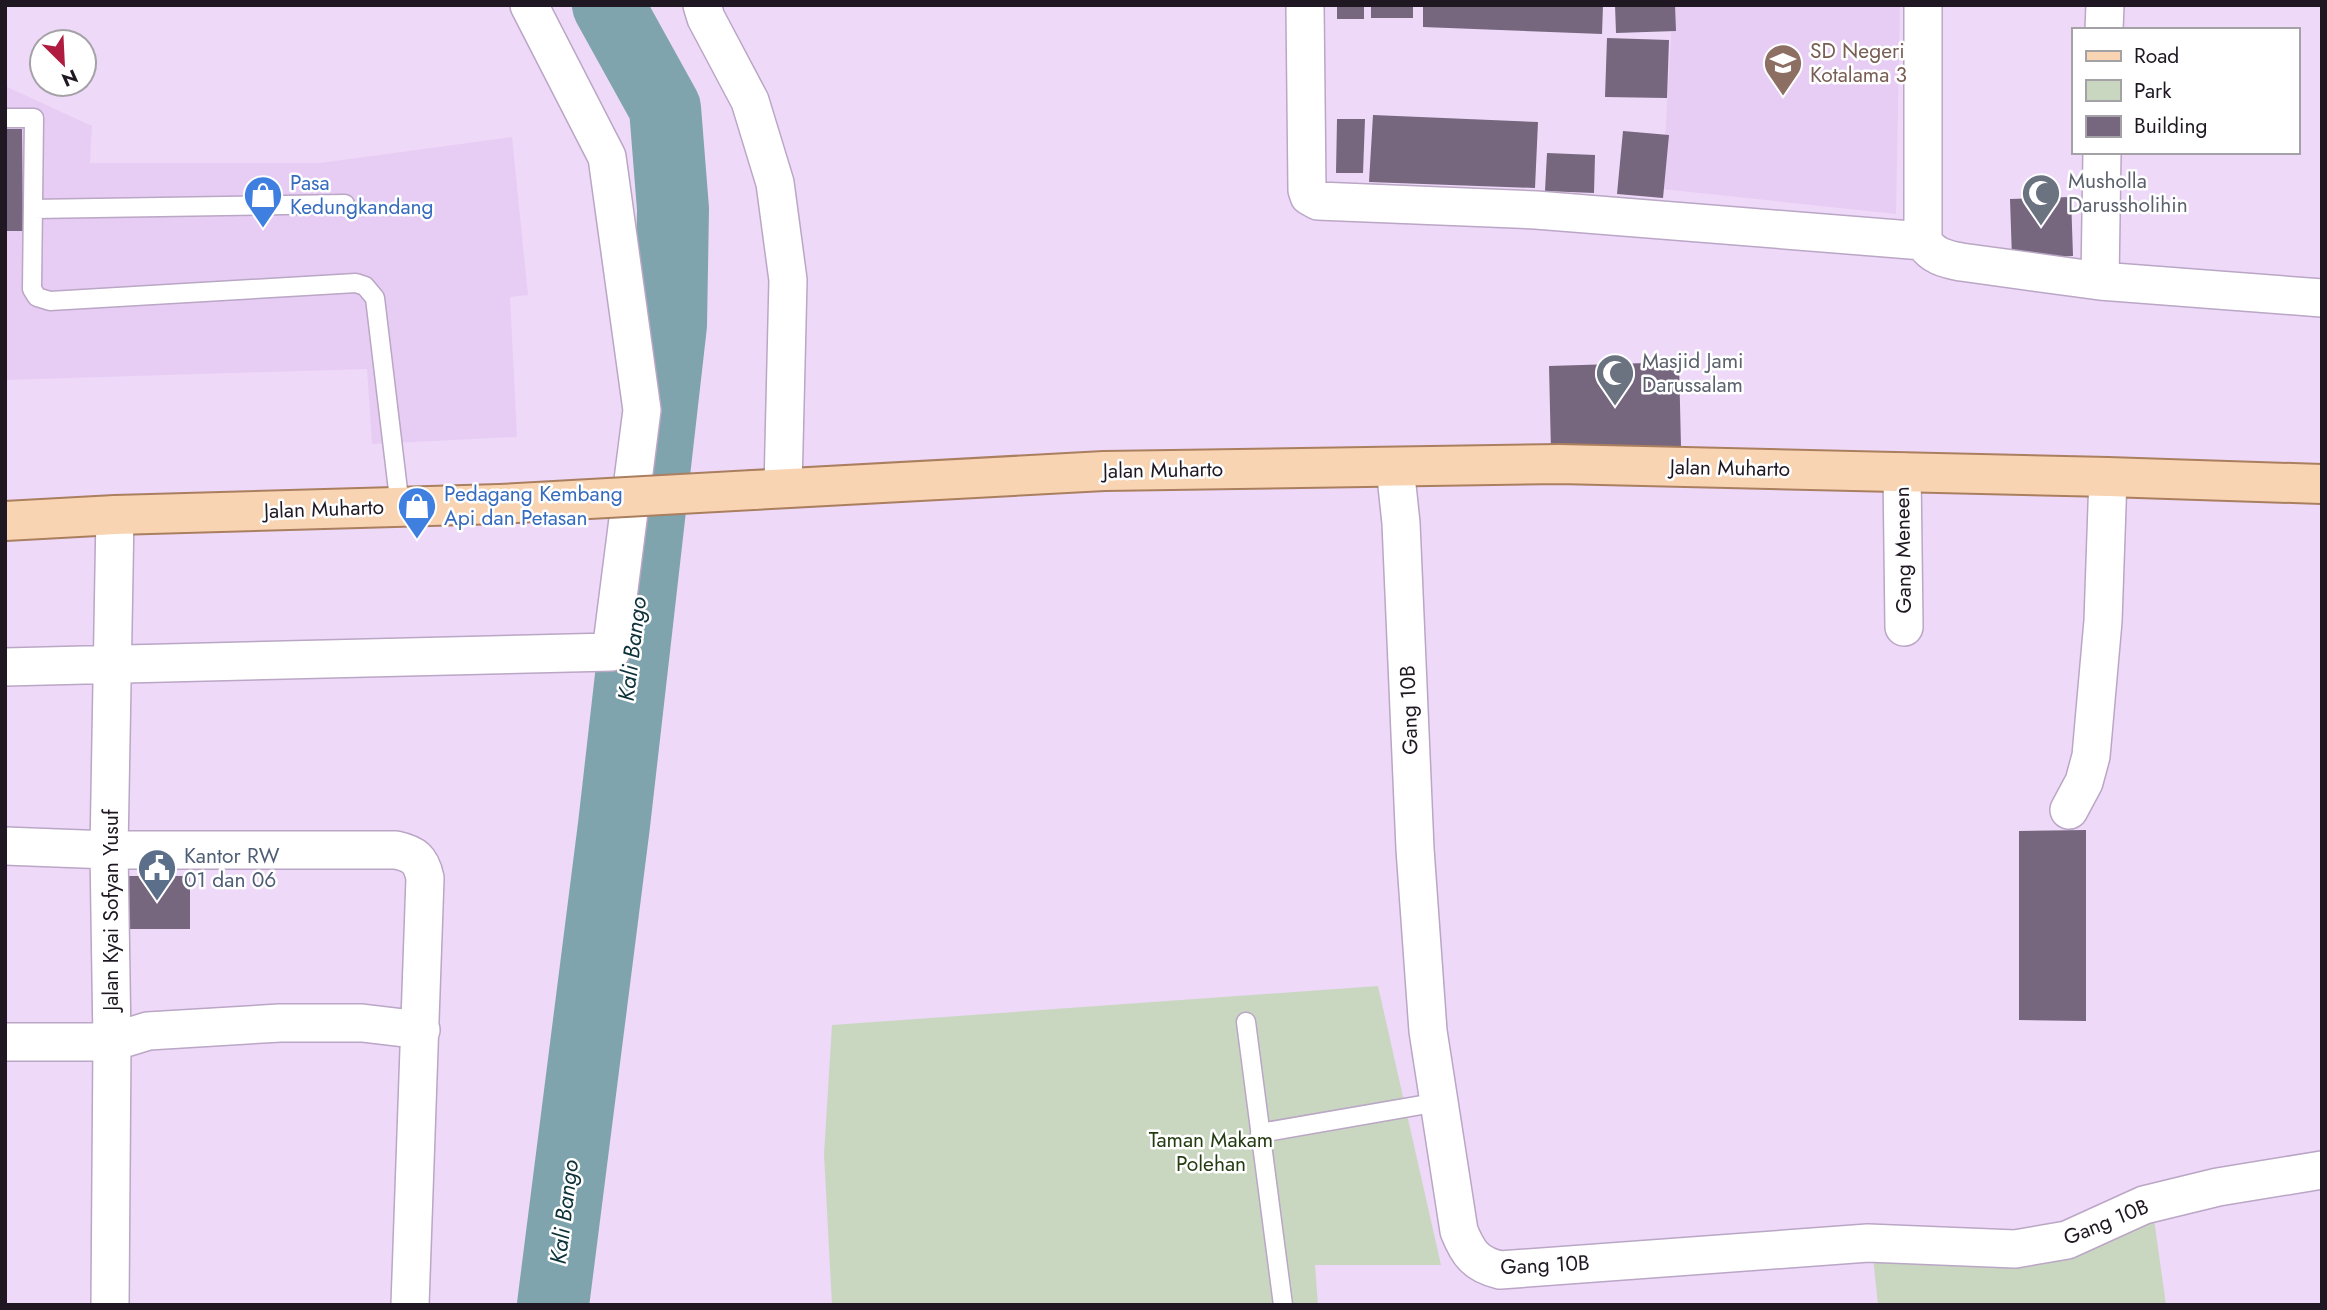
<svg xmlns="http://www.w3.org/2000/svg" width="2327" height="1310" font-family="Jost,sans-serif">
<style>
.built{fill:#e7cdf3}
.green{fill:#c9d7c0}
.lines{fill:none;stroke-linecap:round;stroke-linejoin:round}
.river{stroke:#7fa4ad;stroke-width:72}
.building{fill:#76667e}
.service-casing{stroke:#baa6c5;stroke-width:21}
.minor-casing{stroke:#baa6c5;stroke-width:40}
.primary-casing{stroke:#aa7f5f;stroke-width:42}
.service{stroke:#fff;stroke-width:18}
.minor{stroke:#fff;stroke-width:37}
.primary{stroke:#f9d4b3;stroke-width:38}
.primary-bridge-casing{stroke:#aa7f5f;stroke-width:42;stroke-linecap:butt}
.primary-bridge{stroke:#f9d4b3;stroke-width:38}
.labels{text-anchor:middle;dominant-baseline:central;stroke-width:5;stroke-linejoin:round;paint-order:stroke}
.education-label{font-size:21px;fill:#785e54;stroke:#fff;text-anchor:start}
.worship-label{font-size:21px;fill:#5b616d;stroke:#fff;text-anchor:start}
.shop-label{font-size:21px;fill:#366cbe;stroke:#fff;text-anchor:start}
.street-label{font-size:21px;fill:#1f1722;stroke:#fff}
.service-label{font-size:21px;fill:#4e5e75;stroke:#fff;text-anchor:start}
.park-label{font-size:21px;fill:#253c12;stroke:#fff}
.water-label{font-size:23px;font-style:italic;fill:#0d323a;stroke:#fff}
</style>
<rect width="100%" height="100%" fill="#eed9f9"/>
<!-- built -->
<path class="built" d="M 1673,5 L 1900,5 L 1896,214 L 1662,189 Z
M 5,86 L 92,126 L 90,163 L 320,163 L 512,137 L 528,295 L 510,297 L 517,437 L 372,444 L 367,369 L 5,380 Z"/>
<!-- green -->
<path class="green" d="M 1378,986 L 1441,1265 L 1315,1265 L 1318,1305 L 832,1305 L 824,1154 L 832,1025 Z
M 2154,1219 L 2166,1305 L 1878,1305 L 1873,1257 Z"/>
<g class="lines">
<!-- river -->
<path class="river" d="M 553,1305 L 614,825 L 671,325 L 673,209 L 665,108 L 608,5"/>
</g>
<!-- building -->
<path class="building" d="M 1337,5 L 1364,5 L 1364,19 L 1337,19 Z
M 1371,5 L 1413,5 L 1413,18 L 1371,18 Z
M 1423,5 L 1603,5 L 1602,34 L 1423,27 Z
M 1615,5 L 1675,5 L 1676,31 L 1616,33 Z
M 1607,38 L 1669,40 L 1667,98 L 1605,97 Z
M 1373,115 L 1538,122 L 1535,188 L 1369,182 Z
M 1337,119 L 1365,119 L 1363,173 L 1336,173 Z
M 5,129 L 22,129 L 23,231 L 5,231 Z
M 1623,131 L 1669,135 L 1663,198 L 1617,194 Z
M 1547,153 L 1595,155 L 1594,193 L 1545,191 Z
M 2071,197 L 2073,256 L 2012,258 L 2010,199 Z
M 1679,362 L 1681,447 L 1551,452 L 1549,366 Z
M 2086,830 L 2086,1021 L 2019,1020 L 2019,831 Z
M 124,876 L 190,876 L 190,929 L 124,929 Z"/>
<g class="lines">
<!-- service casing -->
<g class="service-casing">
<path id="service" d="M 5,118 L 34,118 L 32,289 L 37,297 L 50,301 L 356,283 L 365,286 L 375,298 L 400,507
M 33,209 L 345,204
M 1246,1022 L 1283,1305
M 1260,1133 L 1439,1102"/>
</g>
<!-- minor casing -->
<g class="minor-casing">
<path id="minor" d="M 702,5 L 706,18 L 750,101 L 775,183 L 788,280 L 783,487
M 1305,5 L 1307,190 L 1309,196 L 1318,201 L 1536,210 L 1923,241
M 1923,5 L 1923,241 C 1932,256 1945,259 1961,262 L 2100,281 L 2322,298
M 2104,30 L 2105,5
M 2100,281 L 2102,152
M 1395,467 L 1401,523 L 1415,849 L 1428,1031 L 1459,1231 C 1468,1253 1475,1264 1500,1270 L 1868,1243 L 2015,1249 L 2067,1240 L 2144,1205 L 2218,1187 L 2322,1170
M 1902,472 L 1904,627
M 5,667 L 611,652 L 642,410 L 607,157 L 529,5
M 2069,810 L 2084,782 L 2091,756 L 2103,621 L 2108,477
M 5,846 L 109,850 L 396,850 C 414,854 421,859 425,878 L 410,1305
M 5,1042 L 112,1042 L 148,1031 L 280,1023 L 362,1023 L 421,1030
M 110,1305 L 112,1042 L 109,850 L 115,515"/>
</g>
<!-- primary casing -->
<g class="primary-casing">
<path id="primary" d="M 753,490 L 1104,471 L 1559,464 L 2108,477 L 2322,484
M 5,521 L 115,515 L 500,504"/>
</g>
<!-- service -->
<use href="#service" class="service"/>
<!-- minor -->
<use href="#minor" class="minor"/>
<!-- primary -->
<use href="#primary" class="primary"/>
<!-- primary-bridge casing -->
<g class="primary-bridge-casing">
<path id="primary-bridge" d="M 500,504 L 753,490"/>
</g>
<!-- primary-bridge -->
<use href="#primary-bridge" class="primary-bridge"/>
</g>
<!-- icons -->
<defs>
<g id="school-pin" transform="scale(2.0125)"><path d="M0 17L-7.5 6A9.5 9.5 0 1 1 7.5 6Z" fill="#8d6e63" stroke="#fff"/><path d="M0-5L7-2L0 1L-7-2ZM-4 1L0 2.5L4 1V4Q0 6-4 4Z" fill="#fff"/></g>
<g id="mosque-pin" transform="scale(2.0125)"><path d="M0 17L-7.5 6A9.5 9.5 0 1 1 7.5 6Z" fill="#6b7280" stroke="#fff"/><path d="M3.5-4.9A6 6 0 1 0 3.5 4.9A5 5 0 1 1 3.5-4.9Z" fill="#fff"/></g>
<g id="shop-pin" transform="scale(2.0125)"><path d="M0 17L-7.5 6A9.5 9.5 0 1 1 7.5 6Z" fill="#3f7fe0" stroke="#fff"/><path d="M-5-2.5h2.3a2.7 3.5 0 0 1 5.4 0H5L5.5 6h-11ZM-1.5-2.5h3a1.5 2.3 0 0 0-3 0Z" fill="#fff"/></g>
<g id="civic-pin" transform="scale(2.0125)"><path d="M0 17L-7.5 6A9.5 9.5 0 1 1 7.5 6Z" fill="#5c6f8a" stroke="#fff"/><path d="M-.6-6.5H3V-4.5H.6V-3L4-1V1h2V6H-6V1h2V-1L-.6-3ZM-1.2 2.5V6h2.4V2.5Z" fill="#fff"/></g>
</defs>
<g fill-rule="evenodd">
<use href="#school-pin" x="1783" y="63"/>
<use href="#mosque-pin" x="2041" y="193"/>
<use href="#shop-pin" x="263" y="195"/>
<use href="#mosque-pin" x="1615" y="373"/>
<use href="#shop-pin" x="417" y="506"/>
<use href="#civic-pin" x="157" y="868"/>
</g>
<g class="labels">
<!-- education labels -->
<g class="education-label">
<text x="1810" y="51">SD Negeri<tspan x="1810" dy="24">Kotalama 3</tspan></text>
</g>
<!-- worship labels -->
<g class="worship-label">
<text x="2068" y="181">Musholla<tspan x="2068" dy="24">Darussholihin</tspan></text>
<text x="1642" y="361">Masjid Jami<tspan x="1642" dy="24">Darussalam</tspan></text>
</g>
<!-- shop labels -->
<g class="shop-label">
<text x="290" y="183">Pasa<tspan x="290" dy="24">Kedungkandang</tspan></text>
<text x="444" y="494">Pedagang Kembang<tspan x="444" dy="24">Api dan Petasan</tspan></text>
</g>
<!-- street labels -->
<g class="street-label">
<text transform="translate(1730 468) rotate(1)">Jalan Muharto</text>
<text transform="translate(1163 470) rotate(-1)">Jalan Muharto</text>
<text transform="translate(324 509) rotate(-2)">Jalan Muharto</text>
<text transform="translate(1903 550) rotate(-91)">Gang Meneen</text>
<text transform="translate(1409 710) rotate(-92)">Gang 10B</text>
<text transform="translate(111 910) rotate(-90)">Jalan Kyai Sofyan Yusuf</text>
<text transform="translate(2106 1222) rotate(-22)">Gang 10B</text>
<text transform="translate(1545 1265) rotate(-3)">Gang 10B</text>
</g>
<!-- service labels -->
<g class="service-label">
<text x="184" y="856">Kantor RW<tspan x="184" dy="24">01 dan 06</tspan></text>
</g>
<!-- park labels -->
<g class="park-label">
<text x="1211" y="1140">Taman Makam<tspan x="1211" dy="24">Polehan</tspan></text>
</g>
<!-- water labels -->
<g class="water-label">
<text transform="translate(632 649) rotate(-83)">Kali Bango</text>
<text transform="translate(564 1212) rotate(-83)">Kali Bango</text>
</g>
</g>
<!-- border -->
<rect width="2327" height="1310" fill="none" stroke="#1f1722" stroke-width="14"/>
<!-- legend -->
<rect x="2072" y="28" width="228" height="126" fill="#ffffff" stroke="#a5a2a7" stroke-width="2"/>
<rect x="2086" y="51" width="35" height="10" fill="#f9d4b3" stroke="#a5a2a7" stroke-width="2"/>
<text x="2134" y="63" font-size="21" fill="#1f1722">Road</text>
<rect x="2086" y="80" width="35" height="21" fill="#c9d7c0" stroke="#a5a2a7" stroke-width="2"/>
<text x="2134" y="98" font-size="21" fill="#1f1722">Park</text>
<rect x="2086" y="116" width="35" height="21" fill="#76667e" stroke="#a5a2a7" stroke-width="2"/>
<text x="2134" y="133" font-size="21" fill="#1f1722">Building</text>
<!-- north arrow -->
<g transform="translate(63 63) rotate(156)"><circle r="33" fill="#ffffff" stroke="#a5a2a7" stroke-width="2"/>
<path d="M0-5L12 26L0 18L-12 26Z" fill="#af1c40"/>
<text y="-10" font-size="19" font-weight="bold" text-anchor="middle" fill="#1f1722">N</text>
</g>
</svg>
